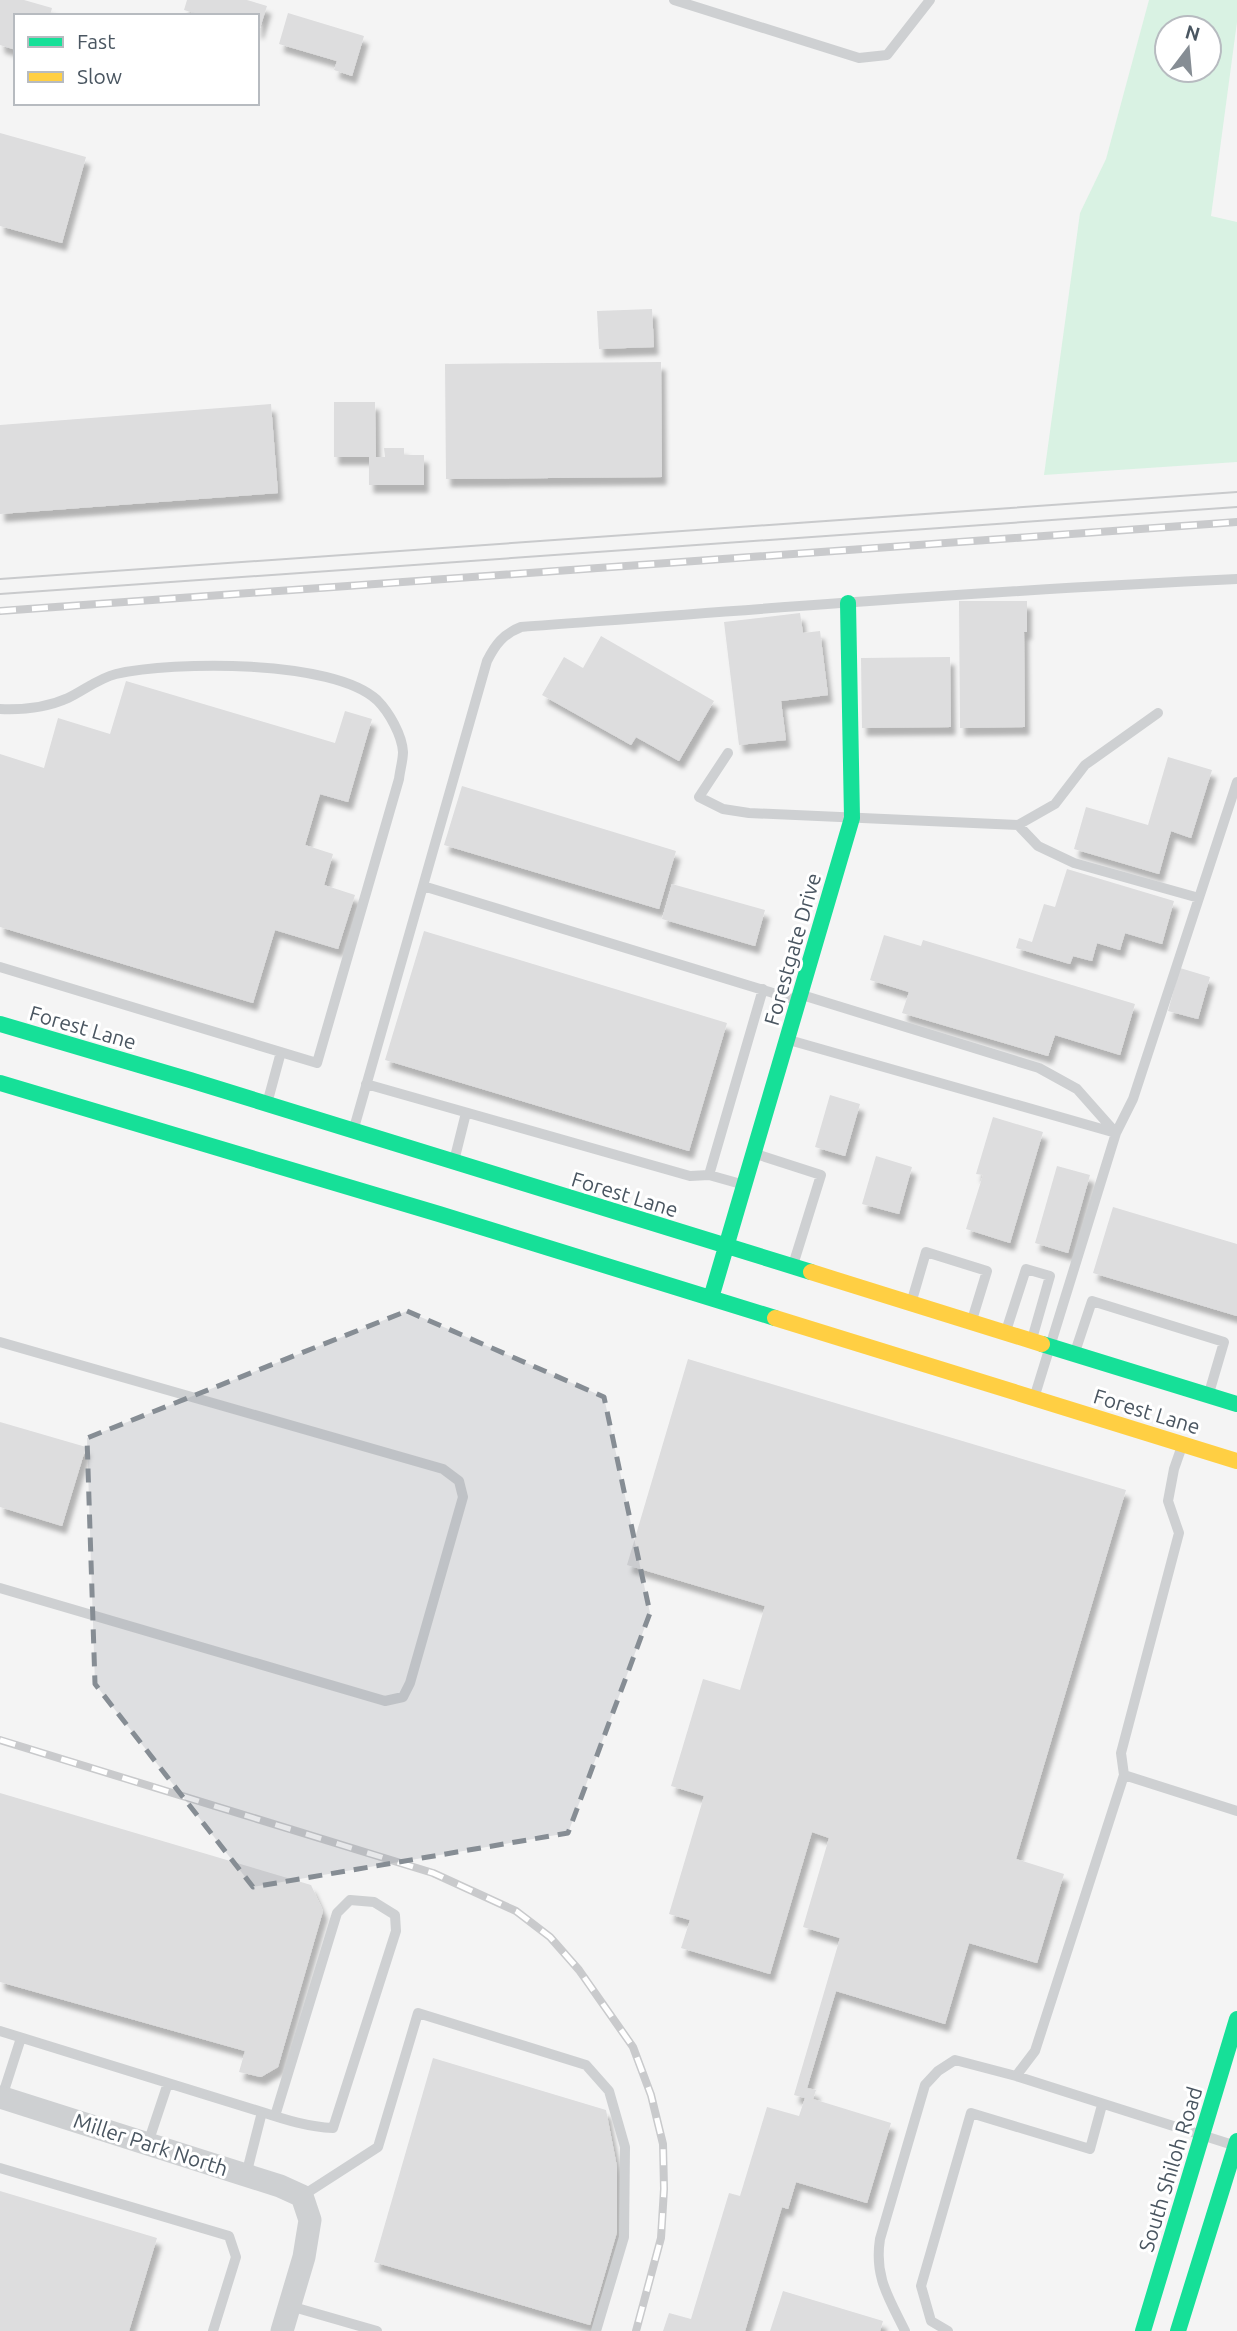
<svg xmlns="http://www.w3.org/2000/svg" width="1237" height="2331" font-family="Ubuntu,sans-serif">
<style>
.green{fill:#d9f2e3;fill-rule:evenodd}
.building{fill:#ddddde;filter:url(#shadow)}
.lines{fill:none;stroke-linecap:round;stroke-linejoin:round}
.lane{stroke:#ced0d2;stroke-width:10}
.street{stroke:#ced0d2;stroke-width:23}
.fast{stroke:#16e098;stroke-width:16}
.slow{stroke:#ffcf43;stroke-width:16}
.tram{stroke:#c9cacc;stroke-width:2}
.rail-casing{stroke:#c9cacc;stroke-width:8}
.rail{stroke:#fff;stroke-width:5;stroke-dasharray:16;stroke-linecap:butt}
.marked{fill:#868d94;fill-opacity:0.2;stroke:#868d94;stroke-width:5;stroke-dasharray:14 9;stroke-linejoin:round}
.labels{text-anchor:middle;dominant-baseline:central;stroke-width:6;stroke-linejoin:round;paint-order:stroke}
.street-label{font-size:21px;fill:#4a5661;stroke:#fff}
</style>
<defs>
<filter id="shadow"><feDropShadow dx="4.5" dy="8" stdDeviation="2" flood-color="#0004"/></filter>
</defs>
<rect width="100%" height="100%" fill="#f4f4f4"/>
<!-- green -->
<path class="green" d="M 1149,0 L 1237,0 L 1237,22 L 1211,216 L 1237,222 L 1237,462 L 1044,475 L 1080,213 L 1106,159 ZM 1167,28 L 1209,28 L 1209,70 L 1167,70 Z"/>
<!-- building -->
<path class="building" d="M 0,0 L 24,0 L 52,8 L 50,16 L 16,16 L 16,50 L 0,45 Z
M 187,0 L 247,0 L 267,6 L 259,31 L 257,31 L 257,16 L 205,16 L 184,10 Z
M 288,13 L 364,36 L 352,76 L 334,70 L 337,61 L 279,44 Z
M 0,133 L 86,157 L 62,243 L 0,226 Z
M 652,309 L 654,347 L 599,349 L 597,311 Z
M 661,362 L 662,477 L 446,479 L 445,364 Z
M 334,402 L 375,402 L 376,457 L 385,457 L 384,448 L 404,448 L 404,455 L 424,455 L 424,485 L 369,485 L 369,457 L 334,457 Z
M 271,404 L 278,493 L 0,514 L 0,425 Z
M 959,601 L 1027,601 L 1027,632 L 1024,632 L 1025,727 L 960,728 Z
M 800,613 L 803,633 L 820,631 L 828,695 L 781,701 L 786,740 L 739,745 L 724,622 Z
M 601,636 L 714,701 L 679,761 L 636,737 L 631,745 L 542,695 L 564,657 L 583,668 Z
M 950,657 L 951,727 L 862,728 L 861,658 Z
M 126,681 L 335,743 L 345,711 L 372,719 L 348,802 L 320,794 L 305,845 L 333,854 L 324,885 L 355,895 L 338,949 L 275,930 L 253,1003 L 0,927 L 0,754 L 44,768 L 58,718 L 110,734 Z
M 1168,757 L 1212,770 L 1191,838 L 1171,831 L 1159,874 L 1074,849 L 1086,807 L 1148,825 Z
M 462,786 L 676,851 L 659,909 L 444,845 Z
M 1067,869 L 1174,901 L 1162,944 L 1125,933 L 1120,950 L 1097,943 L 1092,961 L 1073,956 L 1070,964 L 1016,948 L 1019,938 L 1032,942 L 1044,904 L 1055,907 Z
M 672,884 L 765,910 L 755,946 L 662,919 Z
M 424,931 L 727,1023 L 689,1151 L 385,1060 Z
M 884,935 L 921,946 L 923,940 L 1135,1004 L 1120,1055 L 1055,1035 L 1048,1056 L 902,1013 L 909,992 L 870,980 Z
M 1180,968 L 1210,977 L 1198,1019 L 1168,1011 Z
M 830,1095 L 860,1104 L 845,1156 L 815,1147 Z
M 993,1117 L 1043,1132 L 1010,1243 L 966,1229 L 983,1175 L 976,1174 Z
M 876,1156 L 912,1167 L 899,1214 L 862,1204 Z
M 1057,1166 L 1090,1175 L 1068,1253 L 1035,1243 Z
M 1113,1207 L 1237,1244 L 1237,1316 L 1093,1273 Z
M 688,1359 L 1126,1490 L 1016,1859 L 1064,1874 L 1037,1963 L 969,1943 L 945,2024 L 836,1991 L 807,2088 L 816,2090 L 813,2099 L 891,2123 L 867,2203 L 796,2182 L 788,2209 L 782,2207 L 745,2331 L 663,2331 L 669,2313 L 691,2319 L 729,2193 L 740,2196 L 767,2107 L 799,2116 L 805,2098 L 794,2095 L 840,1938 L 803,1927 L 829,1838 L 812,1832 L 770,1974 L 681,1948 L 690,1920 L 669,1914 L 704,1796 L 671,1786 L 703,1679 L 740,1690 L 765,1606 L 627,1565 Z
M 0,1422 L 86,1447 L 62,1526 L 0,1507 Z
M 0,1793 L 311,1885 L 323,1911 L 278,2067 L 261,2077 L 239,2072 L 245,2051 L 0,1982 Z
M 433,2058 L 606,2110 L 617,2167 L 617,2232 L 590,2325 L 374,2262 Z
M 0,2191 L 157,2238 L 129,2331 L 0,2331 Z
M 783,2291 L 883,2321 L 880,2331 L 770,2331 Z"/>
<g class="lines">
<!-- lane -->
<path class="lane" d="M 674,0 L 859,58 L 887,55 L 930,0
M 0,709 C 24,710 46,708 68,698 C 83,691 99,678 116,674 C 173,661 333,659 377,700 C 389,712 402,735 403,752 C 403,760 400,770 399,779 L 317,1063 L 0,967
M 728,753 L 699,797 L 723,809 L 749,813 L 1018,825 L 1055,804 L 1085,765 L 1158,713
M 1018,825 L 1038,846 L 1074,863 L 1199,898
M 423,886 L 487,661 C 495,645 503,634 521,627 C 759,609 998,590 1237,579
M 802,995 L 1039,1068 L 1077,1089 L 1116,1133 L 1133,1099 L 1237,782
M 789,1040 L 1116,1133 L 1035,1395
M 366,1084 L 690,1176 L 709,1175 L 741,1184
M 268,1100 L 281,1052
M 354,1128 L 423,886 L 796,1000
M 756,1154 L 821,1175 L 793,1265
M 455,1157 L 466,1113
M 709,1175 L 763,989
M 912,1300 L 926,1252 L 987,1271 L 972,1320
M 1006,1331 L 1026,1269 L 1050,1276 L 1032,1339
M 0,1342 L 443,1469 L 459,1481 L 463,1497 L 410,1683 L 403,1697 L 385,1701 L 0,1588
M 1076,1349 L 1092,1301 L 1224,1342 L 1209,1393
M 1182,1446 L 1174,1469 L 1168,1501 L 1179,1533 L 1121,1753 L 1124,1775 L 1237,1811
M 0,2031 L 262,2112
M 1016,2076 L 1035,2051 L 1124,1775
M 2,2097 L 21,2038
M 148,2143 L 168,2083
M 0,2168 L 229,2236 L 236,2257 L 213,2331
M 246,2175 L 262,2112 C 286,2120 309,2127 333,2128 L 396,1931 L 395,1915 L 374,1902 L 350,1900 L 337,1913 L 275,2116
M 302,2196 L 378,2147 L 418,2013 L 586,2065 L 609,2091 L 625,2147 L 624,2237 L 596,2331
M 290,2306 L 377,2331
M 905,2331 C 889,2298 874,2277 880,2239 L 925,2085 L 938,2071 L 955,2060 L 1016,2076 L 1233,2145
M 948,2331 L 931,2321 L 921,2286 L 971,2113 L 1090,2149 L 1102,2105"/>
<!-- street -->
<path class="street" d="M 0,2097 L 280,2186 L 302,2196 L 310,2220 L 304,2257 L 282,2331"/>
<!-- fast -->
<path class="fast" d="M 0,1024 L 190,1080 L 811,1272
M 0,1083 L 439,1214 L 775,1318
M 711,1298 L 852,818 L 848,603
M 1042,1344 L 1237,1404
M 1143,2331 L 1237,2019
M 1178,2331 L 1237,2141"/>
<!-- slow -->
<path class="slow" d="M 811,1272 L 1042,1344
M 775,1318 L 1237,1461"/>
<!-- tram -->
<path class="tram" d="M 0,579 L 1237,492
M 0,594 L 1237,507"/>
<!-- rail casing -->
<g class="rail-casing">
<path id="rail" d="M 0,611 L 1237,522
M 0,1740 L 433,1873 L 516,1911 L 550,1937 L 579,1970 L 633,2047 L 651,2095 L 663,2144 L 664,2189 L 661,2238 L 636,2331"/>
</g>
<!-- rail -->
<use href="#rail" class="rail"/>
</g>
<!-- marked area -->
<path class="marked" d="M 407,1311 L 604,1397 L 650,1613 L 568,1833 L 253,1887 L 95,1684 L 87,1438 Z"/>
<g class="labels">
<!-- street labels -->
<g class="street-label">
<text transform="translate(792 949) rotate(-74)">Forestgate Drive</text>
<text transform="translate(83 1027) rotate(16)">Forest Lane</text>
<text transform="translate(625 1194) rotate(17)">Forest Lane</text>
<text transform="translate(1147 1411) rotate(17)">Forest Lane</text>
<text transform="translate(151 2144) rotate(18)">Miller Park North</text>
<text transform="translate(1170 2169) rotate(-73)">South Shiloh Road</text>
</g>
</g>
<!-- legend -->
<rect x="14" y="14" width="245" height="91" fill="#ffffff" stroke="#b7bbc0" stroke-width="2"/>
<rect x="28" y="37" width="35" height="10" fill="#16e098" stroke="#b7bbc0" stroke-width="2"/>
<text x="77" y="49" font-size="21" fill="#4a5661">Fast</text>
<rect x="28" y="72" width="35" height="10" fill="#ffcf43" stroke="#b7bbc0" stroke-width="2"/>
<text x="77" y="84" font-size="21" fill="#4a5661">Slow</text>
<!-- north arrow -->
<g transform="translate(1188 49) rotate(16)"><circle r="33" fill="#ffffff" stroke="#b7bbc0" stroke-width="2"/>
<path d="M0-5L12 26L0 18L-12 26Z" fill="#868d94"/>
<text y="-10" font-size="19" font-weight="bold" text-anchor="middle" fill="#4a5661">N</text>
</g>
</svg>
